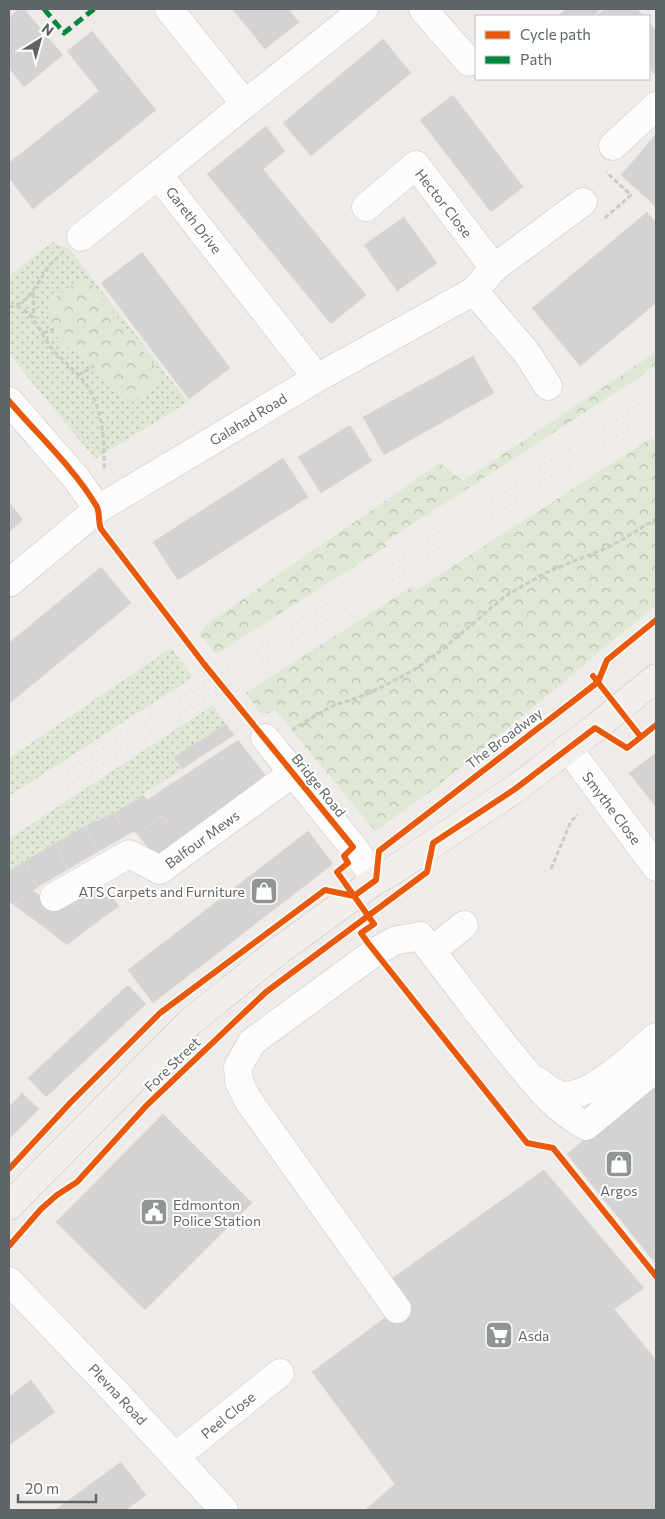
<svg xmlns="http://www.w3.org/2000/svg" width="665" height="1519" font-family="Commissioner,sans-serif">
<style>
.grass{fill:url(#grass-dots)}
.forest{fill:url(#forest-crowns)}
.building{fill:#d5d2d2;stroke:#dedad8}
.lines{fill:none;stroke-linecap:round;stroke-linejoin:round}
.minor-casing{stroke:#c7c8c8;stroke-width:29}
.major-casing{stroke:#d5c2b8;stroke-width:29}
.path{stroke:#c9cdc9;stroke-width:3;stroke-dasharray:5 2.5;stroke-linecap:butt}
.minor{stroke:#fcfcfc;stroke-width:28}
.major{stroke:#f3eee9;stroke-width:28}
.rail{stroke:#e3e2e2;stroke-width:4;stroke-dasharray:1 6;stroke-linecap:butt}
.quiet{stroke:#00873e;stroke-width:5;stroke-dasharray:10 5;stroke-linecap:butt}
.cycleway-casing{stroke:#fff;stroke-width:9}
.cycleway{stroke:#e8590c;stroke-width:6}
.labels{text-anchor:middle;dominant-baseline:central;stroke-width:4;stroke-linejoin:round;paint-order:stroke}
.street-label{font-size:14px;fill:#5e6567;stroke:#fff}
.poi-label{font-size:14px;fill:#5e6567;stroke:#fff;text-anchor:start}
</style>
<defs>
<pattern id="grass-dots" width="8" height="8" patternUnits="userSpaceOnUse" patternTransform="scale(1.25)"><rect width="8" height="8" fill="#dee8d5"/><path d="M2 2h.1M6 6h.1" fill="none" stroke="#b7c0b1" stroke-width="1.8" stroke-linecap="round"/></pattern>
<pattern id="forest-crowns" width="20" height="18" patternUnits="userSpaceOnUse" patternTransform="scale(1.25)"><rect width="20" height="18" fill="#dee8d5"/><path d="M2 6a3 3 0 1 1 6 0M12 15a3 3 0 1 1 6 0" fill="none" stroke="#b7c0b1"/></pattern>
</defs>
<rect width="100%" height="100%" fill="#eeebe9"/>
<!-- grass -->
<path class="grass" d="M 53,242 L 69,249 L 188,402 L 95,459 L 9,354 L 9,276 Z
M 171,648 L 193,677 L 9,796 L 9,758 Z
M 213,705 L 226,724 L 175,757 L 182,769 L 114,813 L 85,826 L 9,871 L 9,839 Z"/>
<!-- forest -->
<path class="forest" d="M 84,275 L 164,378 L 132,402 L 106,380 L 89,360 L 61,344 L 48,317 L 48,304 Z
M 656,352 L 656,364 L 635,380 L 385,542 L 387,546 L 216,654 L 199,634 L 211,621 L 440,463 L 463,481 Z
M 656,435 L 656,605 L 434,789 L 375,831 L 276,711 L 261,714 L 246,693 L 413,586 L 416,590 Z"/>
<!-- building -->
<path class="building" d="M 19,9 L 24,9 L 63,55 L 24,87 L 9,68 L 9,18 Z
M 232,9 L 288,9 L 299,22 L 265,49 Z
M 566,9 L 601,9 L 593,16 L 558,16 Z
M 605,9 L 637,9 L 644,16 L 596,16 Z
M 649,22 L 656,31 L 656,76 L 649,68 Z
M 92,31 L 156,110 L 33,209 L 9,178 L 9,163 L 99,91 L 67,51 Z
M 383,39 L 411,73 L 311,156 L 283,123 Z
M 453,95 L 523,187 L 491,212 L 420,120 Z
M 266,126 L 285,151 L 263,169 L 366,295 L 331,324 L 207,174 Z
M 656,134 L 656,207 L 621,175 Z
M 647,212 L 656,223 L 656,303 L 580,366 L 532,308 Z
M 404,217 L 437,263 L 397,291 L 364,245 Z
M 142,252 L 230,368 L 189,399 L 101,283 Z
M 473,356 L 494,393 L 384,455 L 363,417 Z
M 350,425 L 372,461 L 321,493 L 298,457 Z
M 283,458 L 308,497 L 178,580 L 153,542 Z
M 9,502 L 23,520 L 9,532 Z
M 101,567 L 131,603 L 9,704 L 9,643 Z
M 226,724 L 234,735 L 182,769 L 174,757 Z
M 238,740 L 270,781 L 187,843 L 147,800 Z
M 656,753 L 656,807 L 629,773 Z
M 143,795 L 162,816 L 137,834 L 134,831 L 127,835 L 114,813 Z
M 114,813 L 127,835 L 99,851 L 85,826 Z
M 162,816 L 187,843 L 161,863 L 137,834 Z
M 85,826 L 99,851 L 68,869 L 55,843 Z
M 308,831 L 333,864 L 153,1003 L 128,970 Z
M 55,843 L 68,869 L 38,887 L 24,862 Z
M 24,862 L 38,887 L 14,905 L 9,901 L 9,871 Z
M 100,880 L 119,906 L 90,927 L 71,901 Z
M 33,891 L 60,909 L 44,927 L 14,905 Z
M 71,901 L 90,927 L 67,945 L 44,927 L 60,909 Z
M 128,985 L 146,1004 L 46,1097 L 28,1078 Z
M 656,1082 L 656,1264 L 567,1154 Z
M 22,1093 L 39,1109 L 9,1139 L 9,1107 Z
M 163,1114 L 252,1203 L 145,1310 L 56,1222 Z
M 544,1170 L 644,1288 L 614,1309 L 656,1360 L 656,1510 L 365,1510 L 395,1484 L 312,1372 L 402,1305 L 387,1282 Z
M 31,1380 L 55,1412 L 9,1445 L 9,1397 Z
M 121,1462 L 146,1495 L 126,1510 L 55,1510 Z"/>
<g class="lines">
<!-- minor casing -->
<g class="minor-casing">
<path id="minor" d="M 169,9 L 245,104 L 158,175 L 317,378
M 423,9 L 469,62
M 245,104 L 364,9
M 613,146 L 656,106
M 366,207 L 416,165 L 494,268
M 81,237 L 158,175
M 474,291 L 526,352 L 548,386
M 9,401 L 76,478 L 98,509
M 9,583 L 98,509 L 317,378 L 474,291 L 494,268 L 583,202
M 265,738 L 353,847 L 376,880
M 568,748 L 656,867
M 54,897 L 129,854 L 160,870 L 293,773
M 432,951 L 464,925
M 538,1081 C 544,1086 554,1094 562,1095 C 590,1100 635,1054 656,1037
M 9,1281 L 120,1397 L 224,1510
M 397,1309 L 248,1100 L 239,1082 L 238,1067 L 252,1042 L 375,952 L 394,941 L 420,936 C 451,976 480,1016 512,1055 C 534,1082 555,1110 586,1126 L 656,1068
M 175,1457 L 280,1373"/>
</g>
<!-- major casing -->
<g class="major-casing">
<path id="major" d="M 9,1206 L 190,1022 L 281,949 L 376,880 L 394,870 L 515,789 L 595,728 L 656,678"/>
</g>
<!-- path -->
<path class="path" d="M 605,218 L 631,195 L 606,172
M 33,293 L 34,318
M 17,306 C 37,316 36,326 48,343 C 57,357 72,367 82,379 C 103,404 105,441 104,471
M 9,307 C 28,304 35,287 45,272 C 49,265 55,260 61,254
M 43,333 L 54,329
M 78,375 L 94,366
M 292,730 L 330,707 L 370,693 L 414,670 L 443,649 L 504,597 L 545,573 L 611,546 L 656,519
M 551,869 L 571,821 L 578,815"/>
<!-- minor -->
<use href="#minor" class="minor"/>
<!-- major -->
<use href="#major" class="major"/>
<!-- rail -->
<path class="rail" d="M 9,809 L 656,394
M 9,825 L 656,410"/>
<!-- quiet -->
<path class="quiet" d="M 44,9 L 64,33 L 94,9"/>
<!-- cycleway casing -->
<g class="cycleway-casing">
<path id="cycleway" d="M 9,401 C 37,434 75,469 97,507 C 100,513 98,522 101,529 L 204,664 L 353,847 L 344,856 L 348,863 L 337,872 L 374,924 L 361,933 L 368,943 L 527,1143 L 553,1148 L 656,1276
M 593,676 L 641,737
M 9,1169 L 71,1102 L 160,1013 L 325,890 L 354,896 L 376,880 L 379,851 L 598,682 L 607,660 L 656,620
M 9,1246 L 41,1209 L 57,1195 L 77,1182 L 147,1105 L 266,992 L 427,872 L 433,843 L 515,789 L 595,728 L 627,748 L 656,725"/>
</g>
<!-- cycleway -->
<use href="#cycleway" class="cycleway"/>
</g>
<!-- icons -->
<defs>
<g id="shop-square" transform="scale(1.4375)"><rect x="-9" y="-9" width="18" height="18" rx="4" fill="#909494" stroke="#fff"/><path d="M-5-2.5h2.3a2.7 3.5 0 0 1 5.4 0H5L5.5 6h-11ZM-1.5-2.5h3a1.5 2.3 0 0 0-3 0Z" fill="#fff"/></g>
<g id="civic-square" transform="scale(1.4375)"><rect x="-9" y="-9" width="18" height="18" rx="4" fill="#909494" stroke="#fff"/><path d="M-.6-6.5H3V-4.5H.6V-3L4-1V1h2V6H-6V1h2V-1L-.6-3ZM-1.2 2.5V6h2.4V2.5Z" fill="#fff"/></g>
<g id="supermarket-square" transform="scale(1.4375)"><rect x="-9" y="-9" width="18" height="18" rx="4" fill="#909494" stroke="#fff"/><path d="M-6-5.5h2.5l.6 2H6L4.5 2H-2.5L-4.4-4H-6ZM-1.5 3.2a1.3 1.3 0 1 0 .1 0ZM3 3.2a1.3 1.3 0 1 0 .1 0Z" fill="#fff"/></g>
</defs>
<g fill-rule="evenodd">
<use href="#shop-square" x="264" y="891"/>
<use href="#shop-square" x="619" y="1164"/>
<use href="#civic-square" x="154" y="1212"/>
<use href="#supermarket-square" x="499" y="1335"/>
</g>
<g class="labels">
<!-- street labels -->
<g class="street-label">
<text transform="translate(444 203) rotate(52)">Hector Close</text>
<text transform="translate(194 220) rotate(52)">Gareth Drive</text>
<text transform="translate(248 419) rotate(-31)">Galahad Road</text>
<text transform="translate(504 738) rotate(-37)">The Broadway</text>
<text transform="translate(319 785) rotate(51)">Bridge Road</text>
<text transform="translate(612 808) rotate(53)">Smythe Close</text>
<text transform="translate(202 839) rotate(-36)">Balfour Mews</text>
<text transform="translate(172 1064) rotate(-44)">Fore Street</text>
<text transform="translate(118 1394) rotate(47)">Plevna Road</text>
<text transform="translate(228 1415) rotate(-39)">Peel Close</text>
</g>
<!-- poi labels -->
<g class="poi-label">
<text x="245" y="891" text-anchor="end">ATS Carpets and Furniture</text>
<text x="619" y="1190" text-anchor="middle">Argos</text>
<text x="173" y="1204">Edmonton<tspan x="173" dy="16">Police Station</tspan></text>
<text x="518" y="1335">Asda</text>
</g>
</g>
<!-- border -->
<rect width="665" height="1519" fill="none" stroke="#5e6567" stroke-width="20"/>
<!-- legend -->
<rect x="475" y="15" width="175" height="65" fill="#ffffff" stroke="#bfc1c2"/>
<rect x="485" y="31" width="25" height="8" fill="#e8590c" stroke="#bfc1c2"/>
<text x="520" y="40" font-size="15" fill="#5e6567">Cycle path</text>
<rect x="485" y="56" width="25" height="8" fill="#00873e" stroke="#bfc1c2"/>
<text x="520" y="65" font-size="15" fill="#5e6567">Path</text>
<!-- north arrow -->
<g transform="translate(40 40) rotate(37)" stroke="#ffffff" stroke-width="4" paint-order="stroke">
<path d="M0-4L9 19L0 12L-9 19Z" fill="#5e6567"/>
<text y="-8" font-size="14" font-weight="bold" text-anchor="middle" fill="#5e6567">N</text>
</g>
<!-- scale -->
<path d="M18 1494v8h78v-8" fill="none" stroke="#5e6567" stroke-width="2.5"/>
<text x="25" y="1494" font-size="15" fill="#5e6567" stroke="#ffffff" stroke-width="4" paint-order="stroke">20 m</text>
</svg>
